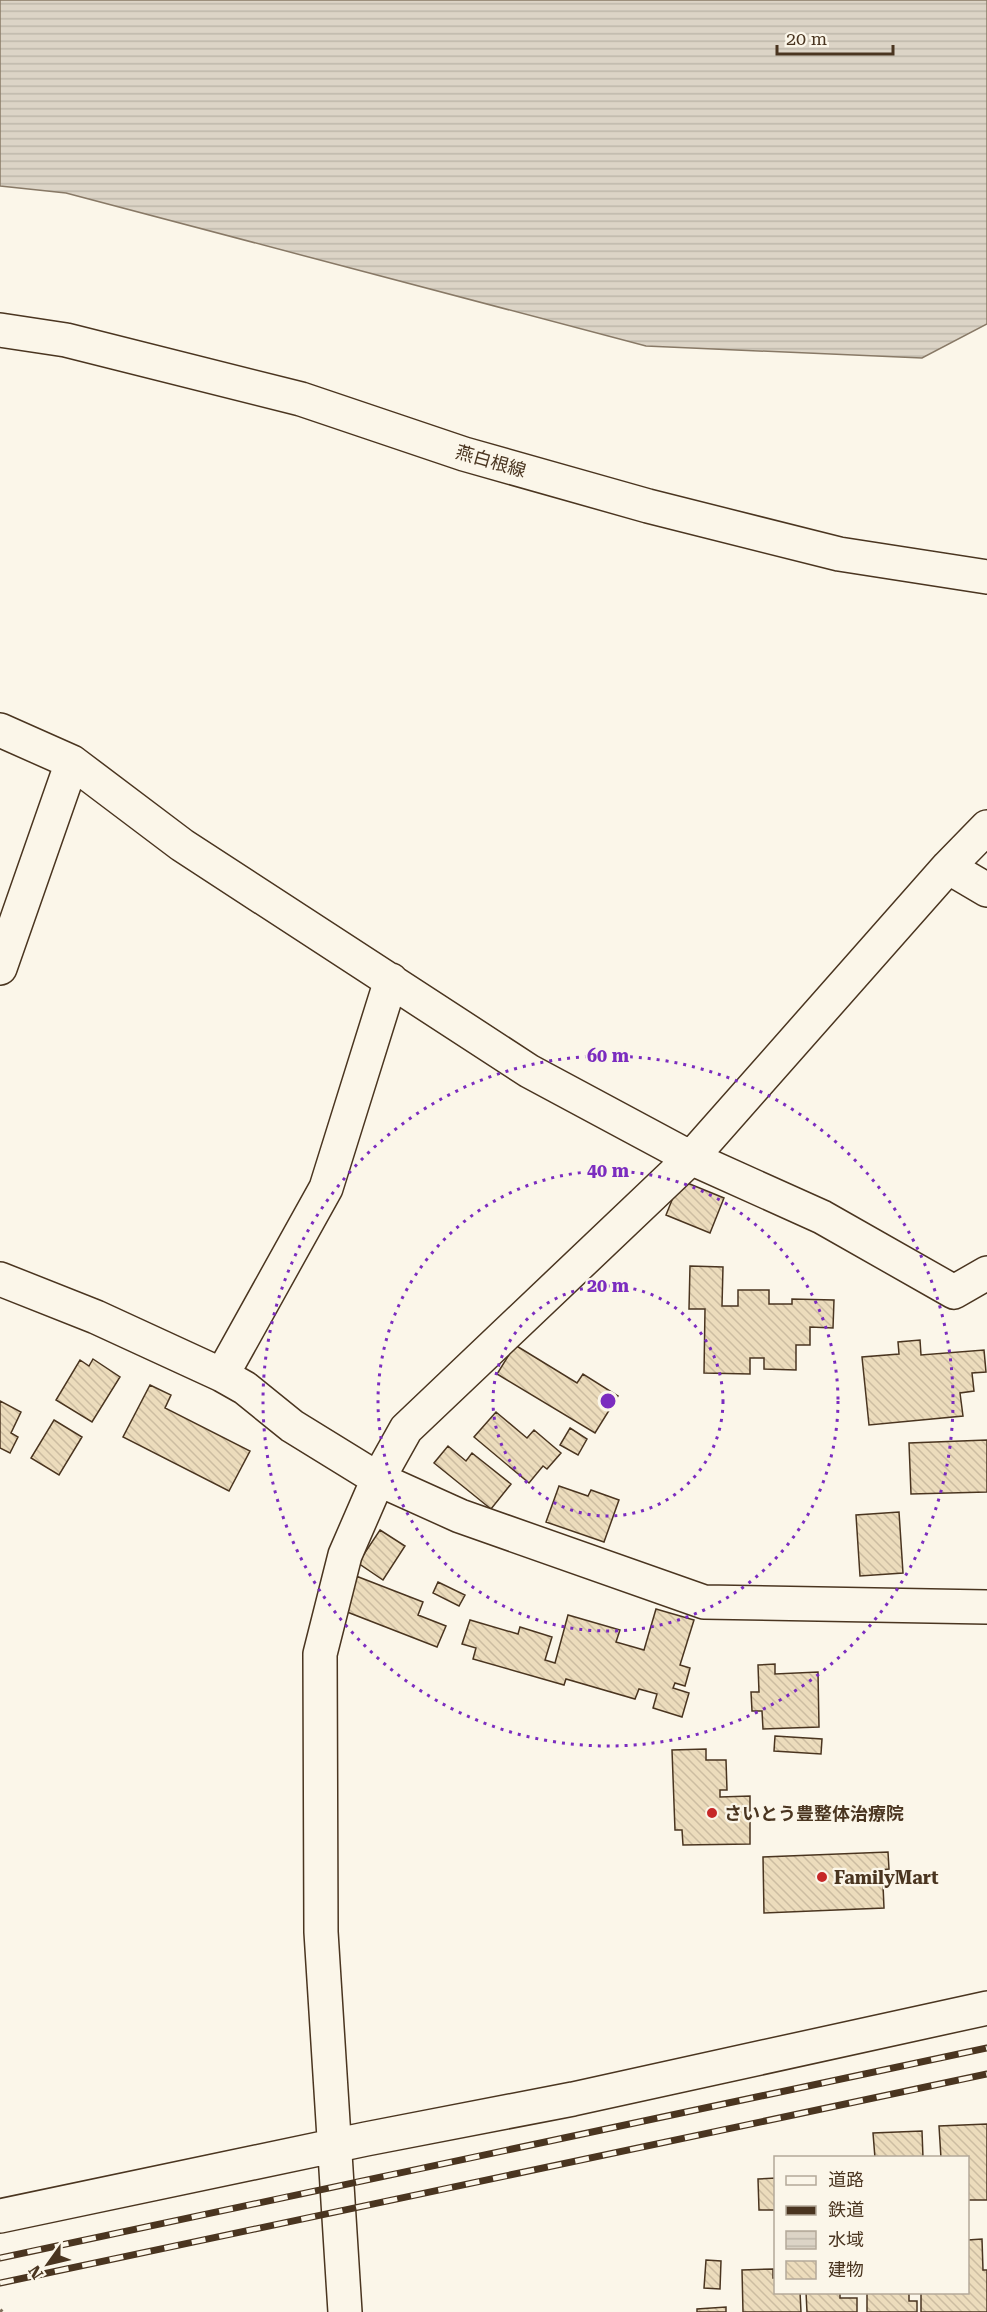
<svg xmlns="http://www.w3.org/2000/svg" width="987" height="2312" font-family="'Roboto Serif','Noto Sans JP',serif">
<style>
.water{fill:url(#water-rules);stroke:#887966;stroke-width:1.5}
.building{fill:url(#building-back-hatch);stroke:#4a3520;stroke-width:1.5}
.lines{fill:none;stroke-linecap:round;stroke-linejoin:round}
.minor-casing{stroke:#4a3520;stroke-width:36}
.major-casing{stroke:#4a3520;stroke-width:36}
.path{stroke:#7f6f5c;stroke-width:4;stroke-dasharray:4.5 3;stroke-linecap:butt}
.minor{stroke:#fbf6e9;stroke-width:33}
.major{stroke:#fbf6e9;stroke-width:33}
.rail-casing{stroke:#4a3520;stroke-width:7}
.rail{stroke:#fbf6e9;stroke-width:4.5;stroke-dasharray:14;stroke-linecap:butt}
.ring{fill:none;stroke:#7b2cbf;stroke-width:3;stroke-dasharray:3 6}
.poi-dot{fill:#c62828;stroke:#fbf6e9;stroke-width:2}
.labels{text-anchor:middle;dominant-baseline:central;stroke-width:4.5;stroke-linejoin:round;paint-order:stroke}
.street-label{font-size:18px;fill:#4a3520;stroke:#fbf6e9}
.poi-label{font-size:18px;font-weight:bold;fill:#4a3520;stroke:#fbf6e9;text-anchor:start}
.centre{fill:#7b2cbf;stroke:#fbf6e9;stroke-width:3}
.ring-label{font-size:18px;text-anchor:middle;font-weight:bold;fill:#7b2cbf;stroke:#fbf6e9;stroke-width:4.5;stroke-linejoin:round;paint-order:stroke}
</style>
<defs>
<pattern id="water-rules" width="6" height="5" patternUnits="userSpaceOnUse" patternTransform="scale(1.5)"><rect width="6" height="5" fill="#dcd4c6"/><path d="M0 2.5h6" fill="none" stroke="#beb7aa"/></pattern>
<pattern id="building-back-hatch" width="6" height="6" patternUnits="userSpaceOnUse" patternTransform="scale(1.5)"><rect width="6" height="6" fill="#ecdcbc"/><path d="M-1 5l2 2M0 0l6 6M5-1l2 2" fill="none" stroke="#ccbda1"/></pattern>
</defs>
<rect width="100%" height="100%" fill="#fbf6e9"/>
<!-- water -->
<path class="water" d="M 0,0 L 987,0 L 987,324 L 922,358 L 646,346 L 66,193 L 0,186 Z"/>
<!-- building -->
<path class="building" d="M 680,1180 L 724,1198 L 710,1233 L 666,1215 Z
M 690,1266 L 723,1267 L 722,1306 L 738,1306 L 738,1290 L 769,1290 L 769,1304 L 792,1304 L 792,1299 L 834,1300 L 833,1328 L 810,1327 L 810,1345 L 796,1345 L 796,1370 L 764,1369 L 764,1358 L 750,1358 L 750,1374 L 704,1373 L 705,1309 L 689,1309 Z
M 920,1340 L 921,1355 L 984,1350 L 986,1372 L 972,1373 L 974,1391 L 960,1393 L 963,1416 L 869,1425 L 862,1357 L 899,1354 L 898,1342 Z
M 515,1345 L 577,1383 L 583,1374 L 618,1396 L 595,1433 L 497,1374 Z
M 93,1359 L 120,1377 L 92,1422 L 56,1400 L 80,1360 L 89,1366 Z
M 150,1385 L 171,1395 L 165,1408 L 250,1451 L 229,1491 L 123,1437 Z
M 0,1401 L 21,1412 L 11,1433 L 18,1437 L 10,1453 L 0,1448 Z
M 496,1412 L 527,1438 L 534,1430 L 561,1453 L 547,1469 L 543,1466 L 529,1483 L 474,1437 Z
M 54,1420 L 82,1437 L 59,1475 L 31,1458 Z
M 570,1428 L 587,1439 L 578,1455 L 560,1445 Z
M 987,1440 L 987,1492 L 911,1494 L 909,1443 Z
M 448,1446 L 466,1461 L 472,1453 L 511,1484 L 491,1509 L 434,1463 Z
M 559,1486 L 588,1496 L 591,1490 L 619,1500 L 604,1542 L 546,1522 Z
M 899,1512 L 903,1573 L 860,1576 L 856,1515 Z
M 380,1530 L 405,1546 L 383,1580 L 358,1563 Z
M 356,1576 L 423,1602 L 418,1615 L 446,1626 L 437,1647 L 342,1610 Z
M 438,1582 L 465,1595 L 459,1606 L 433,1593 Z
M 656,1609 L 694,1620 L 680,1665 L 690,1668 L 685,1686 L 675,1683 L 673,1688 L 689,1693 L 682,1717 L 653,1708 L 657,1694 L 639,1689 L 635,1699 L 566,1679 L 564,1685 L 473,1659 L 476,1648 L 462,1644 L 470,1620 L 518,1634 L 520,1627 L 552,1637 L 545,1660 L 555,1663 L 568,1615 L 620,1630 L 616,1642 L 644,1650 Z
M 775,1664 L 775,1674 L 818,1672 L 819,1727 L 763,1729 L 762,1711 L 752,1711 L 751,1692 L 759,1692 L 758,1665 Z
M 775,1736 L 822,1739 L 821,1754 L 774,1751 Z
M 706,1749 L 706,1760 L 726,1760 L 727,1790 L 720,1790 L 720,1797 L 750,1796 L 750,1844 L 683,1845 L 682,1830 L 675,1830 L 672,1750 Z
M 888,1852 L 889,1869 L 880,1870 L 880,1885 L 883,1885 L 884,1908 L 764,1913 L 763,1857 Z
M 987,2124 L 987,2200 L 968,2200 L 968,2158 L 941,2158 L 939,2126 Z
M 922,2131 L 923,2158 L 875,2158 L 873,2133 Z
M 776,2178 L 776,2210 L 759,2210 L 758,2179 Z
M 982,2239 L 983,2270 L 987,2270 L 987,2312 L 921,2312 L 921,2292 L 968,2292 L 968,2240 Z
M 706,2260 L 721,2261 L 720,2289 L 704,2288 Z
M 773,2269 L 773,2278 L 776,2278 L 776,2292 L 800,2292 L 801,2312 L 743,2312 L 742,2270 Z
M 806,2292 L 840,2292 L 840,2298 L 857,2298 L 857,2312 L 807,2312 Z
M 867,2292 L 909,2292 L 909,2301 L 917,2301 L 917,2312 L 867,2312 Z
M 726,2307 L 726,2312 L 697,2312 L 697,2309 Z"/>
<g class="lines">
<!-- minor casing -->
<g class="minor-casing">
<path id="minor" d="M 0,730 L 72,762 L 182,845 L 529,1071 L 691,1158 L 822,1217 L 954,1292 L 987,1273
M 948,867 L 987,890
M 0,968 L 72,762
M 0,1279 L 96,1317 L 222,1375 L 245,1388 L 292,1426 L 378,1479 L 460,1516 L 704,1602 L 987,1607
M 222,1375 L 326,1188 L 391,980
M 0,2216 L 366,2139 L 573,2099 L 987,2008
M 345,2312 L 321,1932 L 320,1654 L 345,1555 L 378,1479 L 406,1429 L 691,1158 L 948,867 L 987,827"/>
</g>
<!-- major casing -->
<g class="major-casing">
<path id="major" d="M 0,330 L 66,340 L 301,399 L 464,454 L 648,506 L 839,554 L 987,577"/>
</g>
<!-- path -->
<path class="path" d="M 0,2310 L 2,2312"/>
<!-- minor -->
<use href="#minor" class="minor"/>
<!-- major -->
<use href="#major" class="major"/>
<!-- rail casing -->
<g class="rail-casing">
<path id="rail" d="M 0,2258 L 987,2048
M 0,2283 L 987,2074"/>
</g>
<!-- rail -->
<use href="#rail" class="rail"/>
</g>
<!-- distance rings -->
<g class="ring">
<circle cx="608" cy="1401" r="115"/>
<circle cx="608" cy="1401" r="230"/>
<circle cx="608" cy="1401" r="345"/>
</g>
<!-- markers -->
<g class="poi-dot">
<circle cx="712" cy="1813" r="6"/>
<circle cx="822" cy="1877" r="6"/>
</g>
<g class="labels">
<!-- street labels -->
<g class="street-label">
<text transform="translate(491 461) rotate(16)">燕白根線</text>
</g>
<!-- poi labels -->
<g class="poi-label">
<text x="724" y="1813">さいとう豊整体治療院</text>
<text x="834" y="1877">FamilyMart</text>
</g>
</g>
<circle cx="608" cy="1401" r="9" class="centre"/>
<g class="ring-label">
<text x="608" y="1062">60 m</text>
<text x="608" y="1177">40 m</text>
<text x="608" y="1292">20 m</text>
</g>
<!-- legend -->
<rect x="774" y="2156" width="195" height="138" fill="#fbf6e9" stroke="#b4a999" stroke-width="1.5"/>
<rect x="786" y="2176" width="30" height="9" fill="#fbf6e9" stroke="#b4a999" stroke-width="1.5"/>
<text x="828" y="2186" font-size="18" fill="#4a3520">道路</text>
<rect x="786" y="2206" width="30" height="9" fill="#4a3520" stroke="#b4a999" stroke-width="1.5"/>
<text x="828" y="2216" font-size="18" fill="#4a3520">鉄道</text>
<rect x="786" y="2231" width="30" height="18" fill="url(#water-rules)" stroke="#b4a999" stroke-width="1.5"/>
<text x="828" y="2246" font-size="18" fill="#4a3520">水域</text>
<rect x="786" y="2261" width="30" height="18" fill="url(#building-back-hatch)" stroke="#b4a999" stroke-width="1.5"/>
<text x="828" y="2276" font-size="18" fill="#4a3520">建物</text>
<!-- north arrow -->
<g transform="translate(48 2264) rotate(236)" stroke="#fbf6e9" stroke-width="4.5" paint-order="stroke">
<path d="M0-4.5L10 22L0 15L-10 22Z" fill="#4a3520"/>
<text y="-9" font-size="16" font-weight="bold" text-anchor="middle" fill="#4a3520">N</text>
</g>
<!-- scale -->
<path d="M777 45v9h116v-9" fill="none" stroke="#4a3520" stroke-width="3"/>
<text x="786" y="45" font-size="18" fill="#4a3520" stroke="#fbf6e9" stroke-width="4.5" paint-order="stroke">20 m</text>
</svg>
